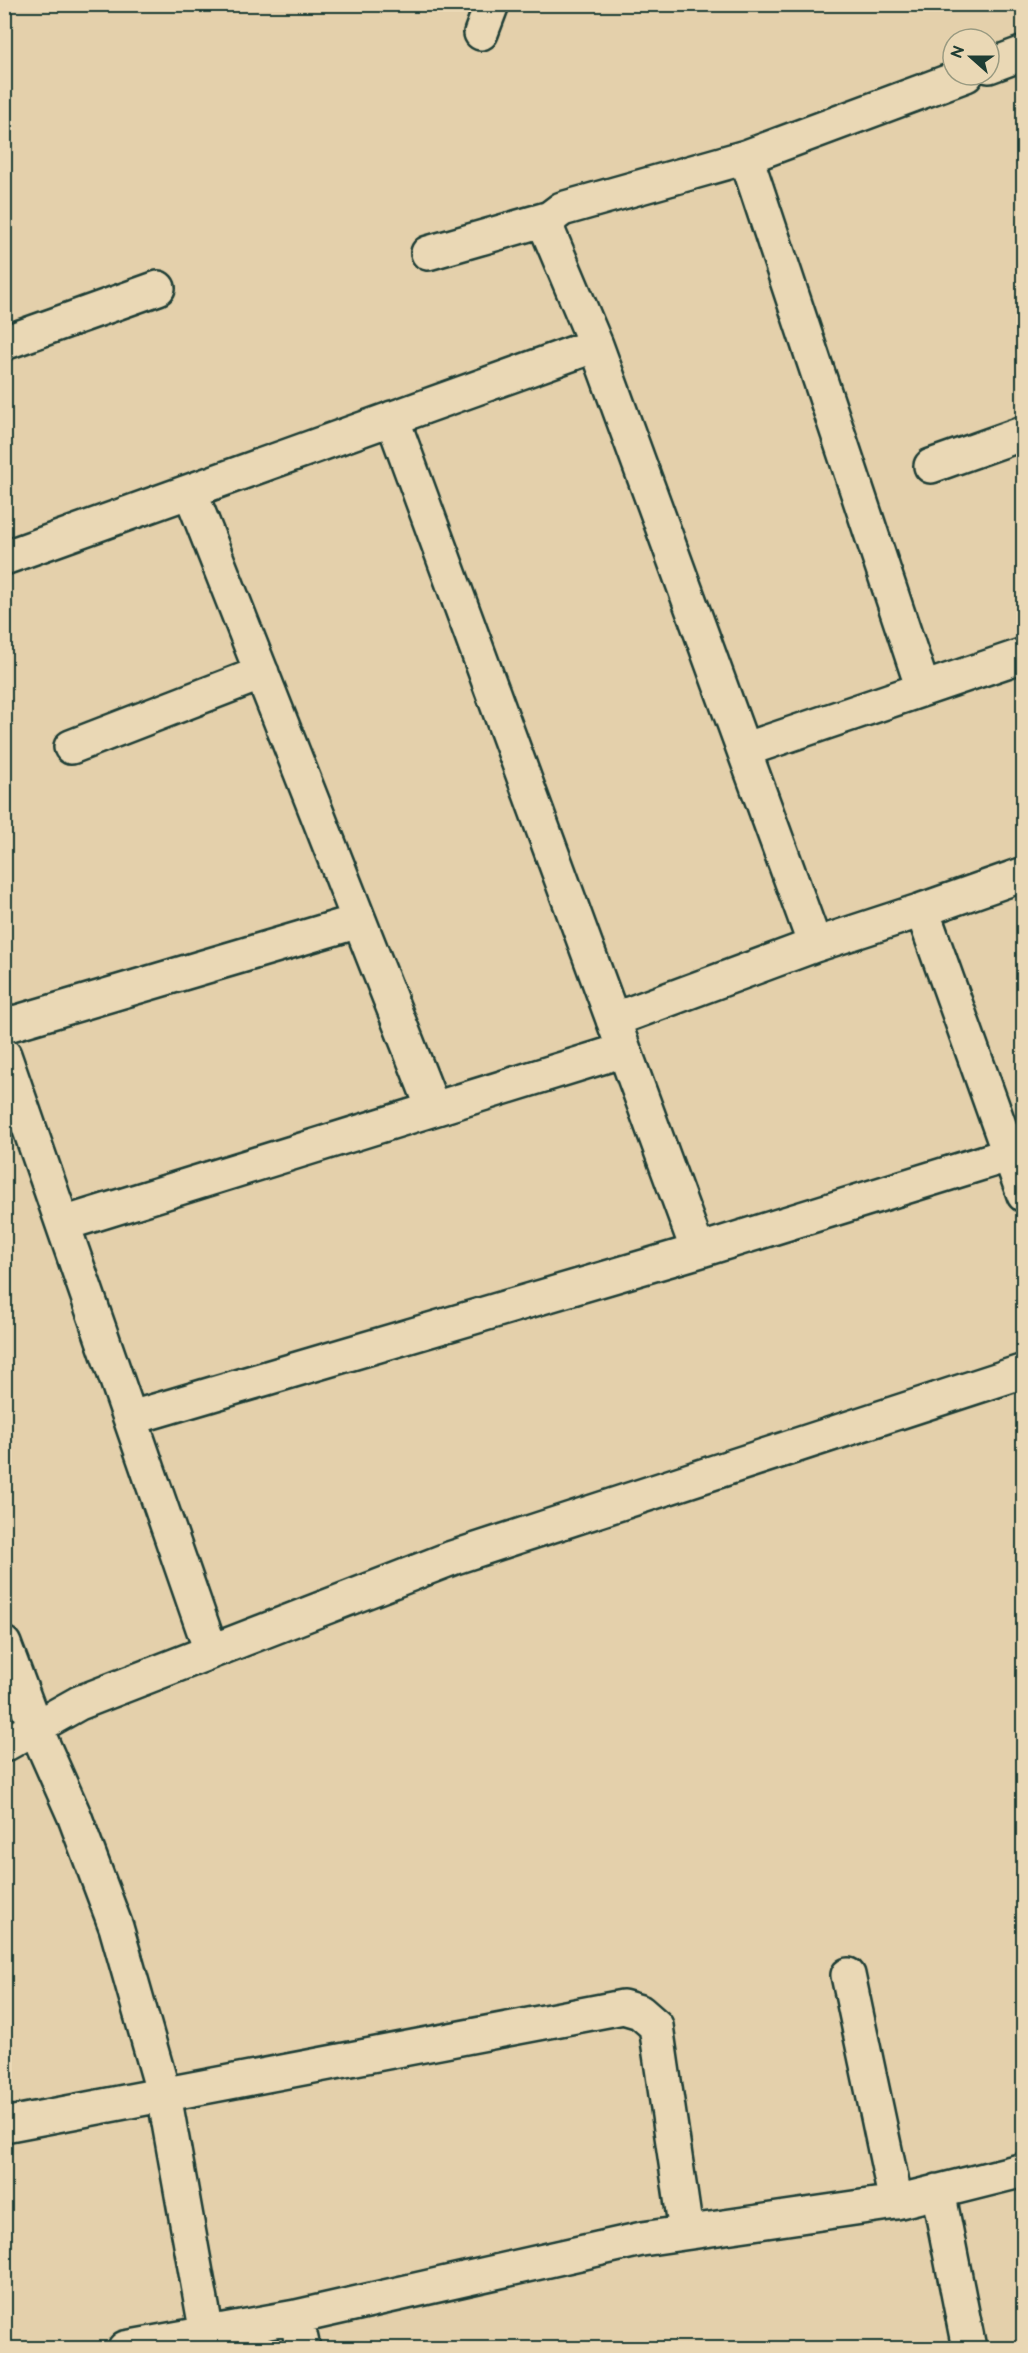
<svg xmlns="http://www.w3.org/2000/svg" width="1028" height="2353" font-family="'Balsamiq Sans',sans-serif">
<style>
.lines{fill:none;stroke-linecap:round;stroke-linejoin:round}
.minor-casing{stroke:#1f3d34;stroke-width:38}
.minor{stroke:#ead8b5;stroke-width:33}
</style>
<rect width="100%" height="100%" fill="#e4d0ab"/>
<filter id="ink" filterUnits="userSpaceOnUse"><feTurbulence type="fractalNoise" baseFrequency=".0167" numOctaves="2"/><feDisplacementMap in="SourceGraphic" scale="12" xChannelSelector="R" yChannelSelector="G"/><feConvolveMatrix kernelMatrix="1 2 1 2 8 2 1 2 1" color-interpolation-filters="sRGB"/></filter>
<g filter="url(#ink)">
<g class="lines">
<!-- minor casing -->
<g class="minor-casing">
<path id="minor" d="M 481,33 L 492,4
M 989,66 L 1024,53
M 746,157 L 923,689
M 428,253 L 550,218
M 4,343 L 158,288
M 392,418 L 698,1251
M 931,466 L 1024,433
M 190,491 L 433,1108
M 4,558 L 596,345
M 71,747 L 262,673
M 744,750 L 1024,655
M 922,910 L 1024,1195
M 815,945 L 596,345 L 548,231 L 550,218 L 562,209 L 746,157 L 966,75
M 613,1020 L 815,945 L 922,910 L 1024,874
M 4,1026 L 359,921
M 4,1055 L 211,1651
M 63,1224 L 624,1050
M 131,1418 L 698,1251 L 1008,1155
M 4,1644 L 35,1727 L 74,1815 L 116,1927 L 164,2095 L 207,2334
M 4,1745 L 79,1703 L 452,1558 L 1024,1371
M 848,1975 L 896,2202
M 4,2125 L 623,2007 L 640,2012 L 656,2026 L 686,2232
M 938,2191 L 969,2348
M 296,2317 L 303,2348
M 125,2348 L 296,2317 L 642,2239 L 896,2202 L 1024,2170"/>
</g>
<!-- minor -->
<use href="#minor" class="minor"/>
</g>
</g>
<!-- margin -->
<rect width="1028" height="2353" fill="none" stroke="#ead8b5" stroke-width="24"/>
<rect x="12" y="12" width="1004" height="2329" fill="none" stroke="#1f3d34" stroke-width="2" filter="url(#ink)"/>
<!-- north arrow -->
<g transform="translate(971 57) rotate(291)"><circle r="28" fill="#ead8b5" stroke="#999a81" stroke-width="1.5"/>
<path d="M0-4.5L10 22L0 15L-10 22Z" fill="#1f3d34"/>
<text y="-9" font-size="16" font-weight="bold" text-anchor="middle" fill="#1f3d34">N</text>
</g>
</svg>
